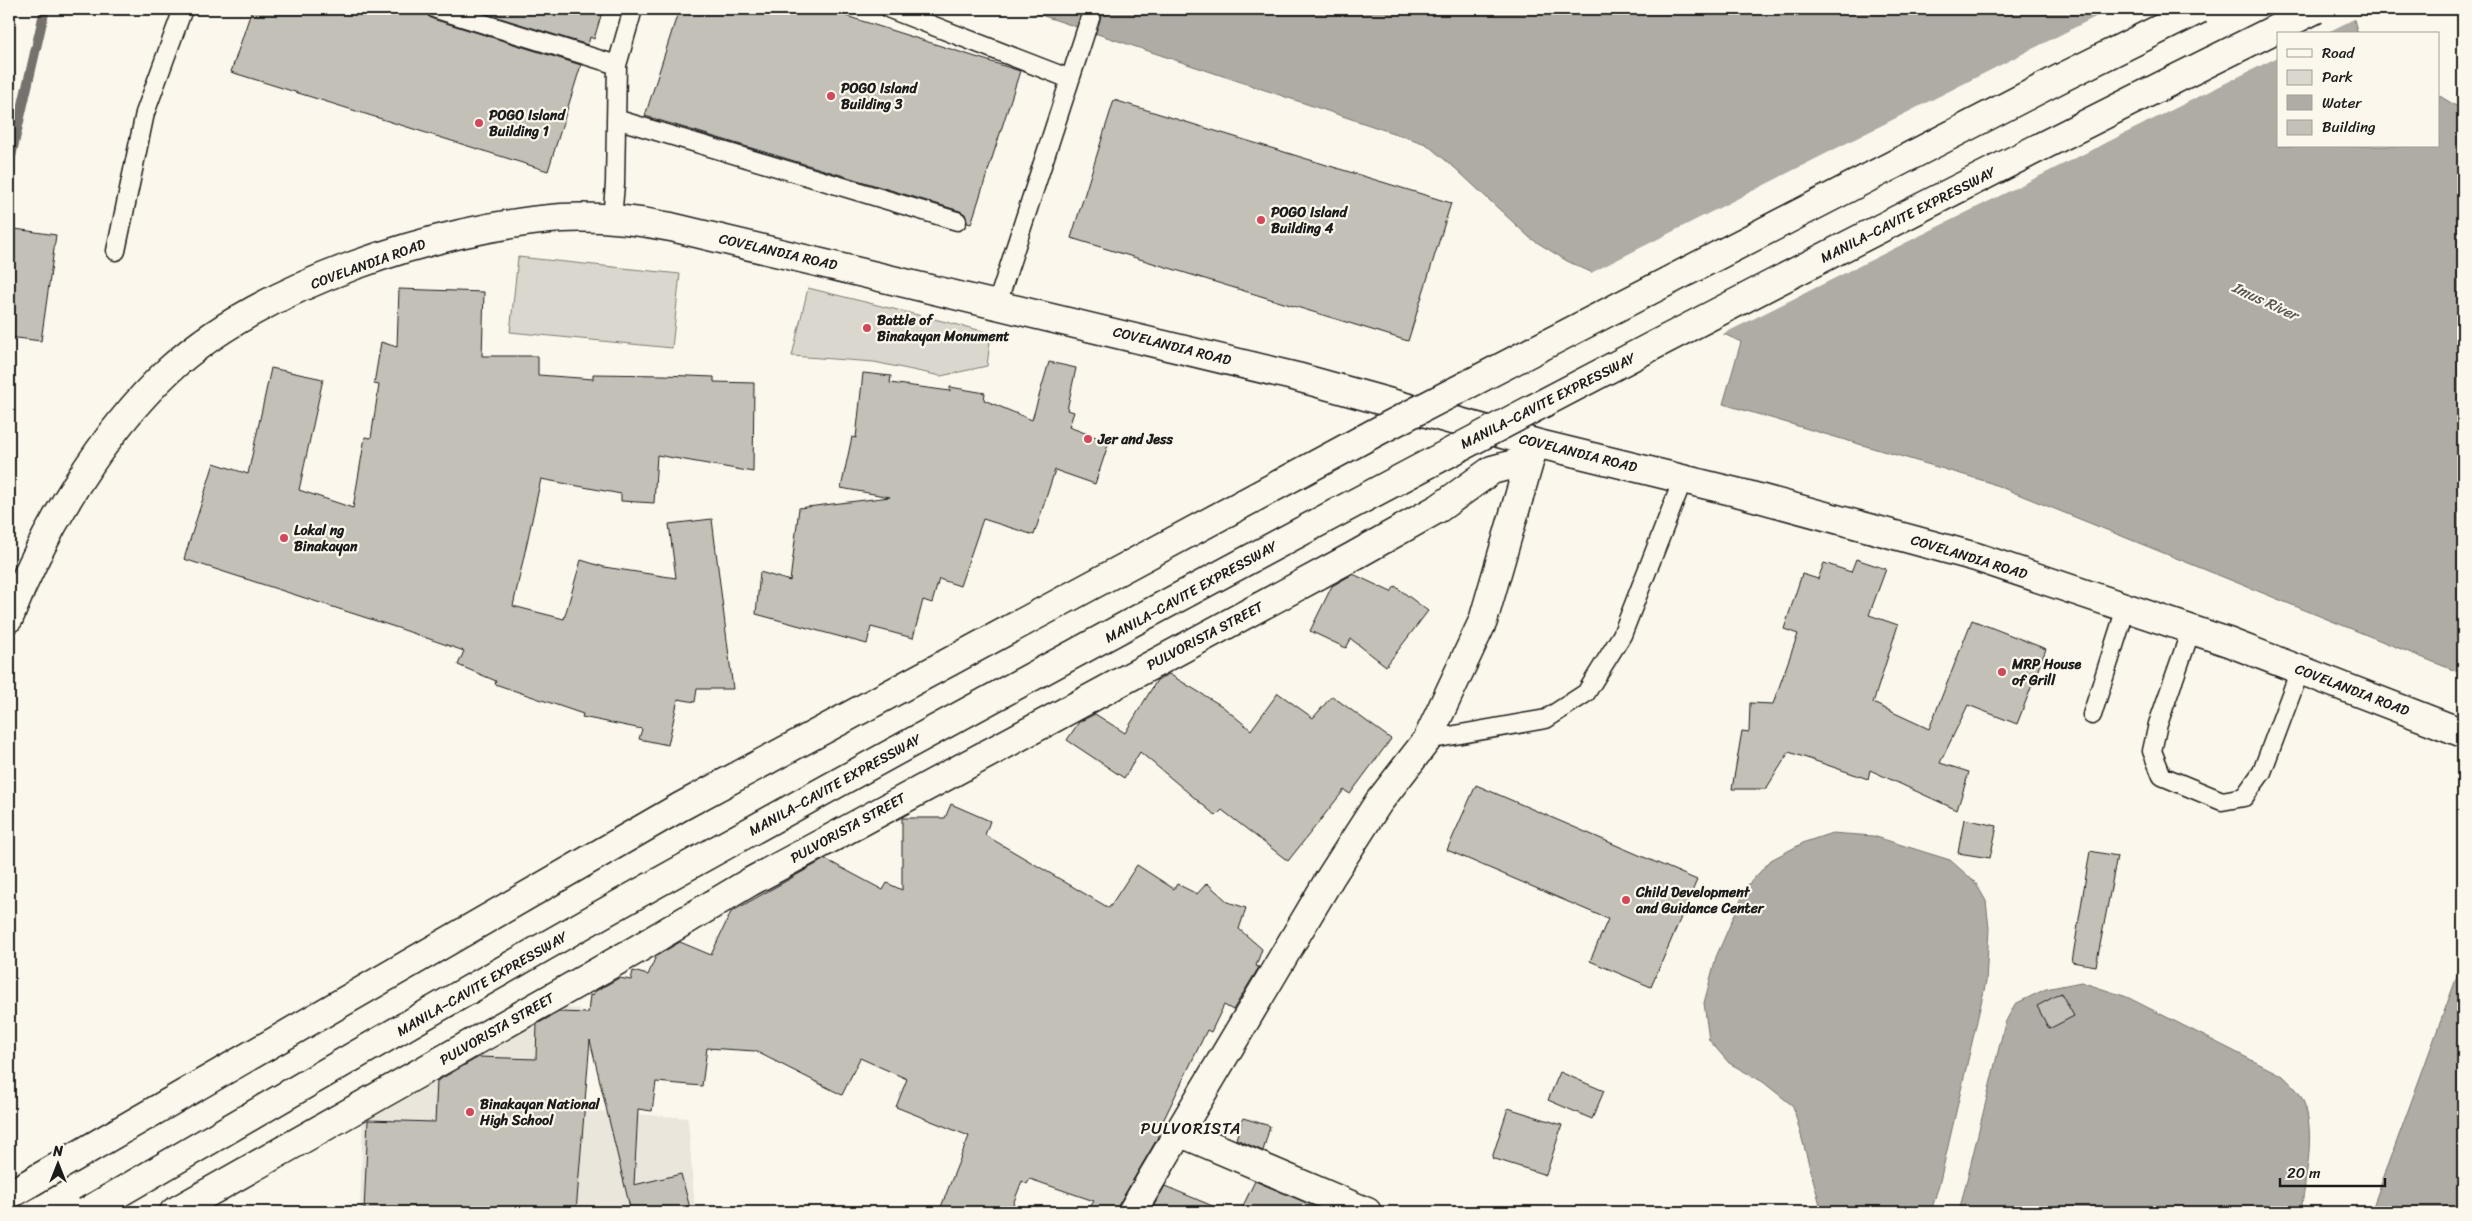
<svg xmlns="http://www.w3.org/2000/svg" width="2472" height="1221" font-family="Sriracha,sans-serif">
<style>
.built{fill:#eae6dc}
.green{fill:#dad7ce;stroke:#7b7a75}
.water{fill:#afaca5;stroke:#74726e}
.pier{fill:#fbf7ec}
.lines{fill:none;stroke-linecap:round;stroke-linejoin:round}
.stream{stroke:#74726e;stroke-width:10}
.building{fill:#c3c0b8;stroke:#1c1c1c}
.service-casing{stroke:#1c1c1c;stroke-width:21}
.minor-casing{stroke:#1c1c1c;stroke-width:31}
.secondary-casing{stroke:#1c1c1c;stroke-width:31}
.service{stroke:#fbf7ec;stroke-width:18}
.minor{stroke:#fbf7ec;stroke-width:28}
.secondary{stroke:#fbf7ec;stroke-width:28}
.motorway-bridge-casing{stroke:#1c1c1c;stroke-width:31;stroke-linecap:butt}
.motorway-bridge{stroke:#fbf7ec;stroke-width:28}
.poi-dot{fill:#d1495b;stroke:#fbf7ec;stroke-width:2}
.labels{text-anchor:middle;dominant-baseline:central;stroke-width:4.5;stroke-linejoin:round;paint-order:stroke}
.poi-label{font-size:14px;font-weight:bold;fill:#1c1c1c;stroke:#fbf7ec;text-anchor:start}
.street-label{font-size:14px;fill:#1c1c1c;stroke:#fbf7ec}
.water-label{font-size:15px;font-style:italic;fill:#575653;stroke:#fbf7ec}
.quarter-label{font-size:16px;letter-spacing:1px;fill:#1c1c1c;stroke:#fbf7ec}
</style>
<rect width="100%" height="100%" fill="#fbf7ec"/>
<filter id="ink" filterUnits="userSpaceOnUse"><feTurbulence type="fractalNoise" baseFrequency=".02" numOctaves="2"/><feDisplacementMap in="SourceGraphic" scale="10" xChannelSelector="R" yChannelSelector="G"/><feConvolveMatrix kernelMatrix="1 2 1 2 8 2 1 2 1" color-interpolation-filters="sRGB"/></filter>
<g filter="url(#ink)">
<!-- built -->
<path class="built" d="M 552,1007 L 580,1009 L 572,1109 L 688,1118 L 695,1212 L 360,1212 L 363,1115 Z"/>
<!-- green -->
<path class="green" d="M 518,257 L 680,274 L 672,348 L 510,332 Z
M 808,288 L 991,333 L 987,366 L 941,376 L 874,362 L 792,356 Z"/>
<!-- water -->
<path class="water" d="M 1023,9 L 2351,9 L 2358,34 L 2278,34 L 2278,146 L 2438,146 L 2438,95 L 2463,110 L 2463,674 L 1988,482 L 1723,404 L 1741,342 L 1567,261 L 1530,238 L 1456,169 L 1426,144 Z
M 1832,833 L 1873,836 L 1950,860 L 1975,882 L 1986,901 L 1989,928 L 1986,982 L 1940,1181 L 1931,1212 L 1822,1212 L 1793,1106 L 1763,1082 L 1729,1063 L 1709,1040 L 1704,1003 L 1716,957 L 1747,886 L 1771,860 L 1805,842 Z
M 2463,960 L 2463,1212 L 2371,1212 Z
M 2081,982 L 2127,997 L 2283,1076 C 2288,1081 2295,1087 2299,1093 C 2319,1124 2305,1178 2301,1212 L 1959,1212 L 2005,1023 L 2015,1004 L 2046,989 Z"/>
<!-- pier -->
<path class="pier" d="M 2111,9 L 2353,9 L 2356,18 L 2324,34 L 2278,34 L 2278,57 L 1721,335 L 1589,274 Z"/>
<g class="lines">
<!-- stream -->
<path class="stream" d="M 9,165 L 45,9"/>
</g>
<!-- building -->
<path class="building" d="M 252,9 L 426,9 L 428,16 L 433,19 L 581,65 L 548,171 L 231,72 Z
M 471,9 L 603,9 L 594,39 L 590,37 L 588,45 Z
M 679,9 L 824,9 L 1020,71 L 971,224 L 967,223 L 965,214 L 960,211 L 645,116 Z
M 1114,100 L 1451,203 L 1408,341 L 1071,238 Z
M 15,229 L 56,235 L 41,341 L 9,337 L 9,274 Z
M 399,289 L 484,292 L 482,356 L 538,356 L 538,375 L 593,379 L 593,374 L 663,375 L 714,377 L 714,382 L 754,383 L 753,472 L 657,455 L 654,503 L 621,501 L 621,494 L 541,479 L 513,606 L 564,619 L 581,560 L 604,567 L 676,578 L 669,524 L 712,519 L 733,689 L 697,689 L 695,702 L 678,699 L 668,745 L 639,739 L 642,729 L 582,717 L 583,714 L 495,684 L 496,681 L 458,665 L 464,651 L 398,628 L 184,559 L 214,463 L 248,474 L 271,368 L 323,379 L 299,490 L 353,508 L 365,437 L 371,438 L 379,385 L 374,384 L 381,342 L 397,347 Z
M 1049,362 L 1076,368 L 1067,410 L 1074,412 L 1069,427 L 1109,442 L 1095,484 L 1055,470 L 1034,535 L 983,519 L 960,586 L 939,579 L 932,603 L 923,600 L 913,638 L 871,627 L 867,644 L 756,614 L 760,572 L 790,581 L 799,508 L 890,497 L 841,488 L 852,437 L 856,438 L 863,373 L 891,376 L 890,383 L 950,391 L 950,387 L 985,393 L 984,400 L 1032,420 Z
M 1856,559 L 1886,569 L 1869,615 L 1898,625 L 1873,703 L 1929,729 L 1972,620 L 2046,649 L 2017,724 L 1968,705 L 1940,763 L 1969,772 L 1957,810 L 1870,770 L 1868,779 L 1789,752 L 1766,789 L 1732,789 L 1742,731 L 1749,732 L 1750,703 L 1773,704 L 1798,634 L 1784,629 L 1802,574 L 1818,579 L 1824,563 L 1851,572 Z
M 1353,574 L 1391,592 L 1395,586 L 1428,611 L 1386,666 L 1351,639 L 1346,648 L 1310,631 L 1332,586 Z
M 1169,674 L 1222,706 L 1251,730 L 1278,693 L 1313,718 L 1332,696 L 1391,739 L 1350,794 L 1344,790 L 1288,861 L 1222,810 L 1216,816 L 1140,752 L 1124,778 L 1067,740 L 1079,722 L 1095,714 L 1125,733 L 1157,680 Z
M 1476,785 L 1697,880 L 1651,987 L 1590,961 L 1608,919 L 1447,850 Z
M 951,804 L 990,821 L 985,835 L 1109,908 L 1137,865 L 1174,889 L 1177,884 L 1197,894 L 1207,883 L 1228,902 L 1246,908 L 1239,929 L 1262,949 L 1256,966 L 1259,967 L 1233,1010 L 1224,1005 L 1211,1032 L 1207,1030 L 1163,1121 L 1157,1139 L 1119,1204 L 1116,1212 L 1087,1212 L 1094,1201 L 1030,1179 L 1027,1184 L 1022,1181 L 1010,1212 L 939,1212 L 969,1136 L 896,1107 L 907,1079 L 860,1058 L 842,1095 L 755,1051 L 707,1048 L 702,1086 L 656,1082 L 652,1111 L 638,1109 L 634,1185 L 681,1174 L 691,1212 L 631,1212 L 590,1040 L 576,1212 L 364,1212 L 368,1120 L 435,1122 L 437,1081 L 479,1057 L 536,1059 L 537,1024 L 559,1012 L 588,1013 L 590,995 L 593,996 L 594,992 L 619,978 L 631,980 L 633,971 L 648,975 L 656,956 L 680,942 L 711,955 L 731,912 L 825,859 L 883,890 L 887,883 L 902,890 L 902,818 L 945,818 Z
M 1964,819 L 1997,826 L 1990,858 L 1958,853 Z
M 2090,851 L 2117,856 L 2096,966 L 2072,962 Z
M 2061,993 L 2074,1016 L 2049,1029 L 2037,1006 Z
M 1560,1072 L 1604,1091 L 1592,1119 L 1548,1100 Z
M 1508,1108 L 1562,1125 L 1546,1175 L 1492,1158 Z
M 1243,1118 L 1270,1126 L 1263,1151 L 1236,1139 Z
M 1255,1181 L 1328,1212 L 1240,1212 Z
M 1165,1186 L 1227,1212 L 1150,1212 Z"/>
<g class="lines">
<!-- service casing -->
<g class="service-casing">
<path id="service" d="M 436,9 L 617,65
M 890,9 L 1070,79
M 616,119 L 957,221
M 612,219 L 615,184 L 617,65 L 633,9
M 116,251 L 145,113 L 183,9
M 997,304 L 1093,9
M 2191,630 L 2158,724 L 2152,751 L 2162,776 L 2222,801 L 2244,797 L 2262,772 L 2300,670
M 2092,715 L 2126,608
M 1427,740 L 1546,719 L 1586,693 L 1622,635 L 1683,479"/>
</g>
<!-- minor casing -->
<g class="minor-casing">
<path id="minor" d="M 174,1212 L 636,950 L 750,882 L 1352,557 L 1439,508 L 1492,470 L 1529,460
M 1132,1212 L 1179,1132
M 1367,1212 L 1179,1132 L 1330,878 L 1378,803 L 1427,740 L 1483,621 L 1534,445"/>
</g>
<!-- secondary casing -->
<g class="secondary-casing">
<path id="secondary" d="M 9,618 C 42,532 101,434 169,370 C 261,285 439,227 562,218 C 599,216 635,220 671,227 L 1297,377 L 1535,443 L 1744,494 L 1976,557 L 2228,642 L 2463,733"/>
</g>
<!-- service -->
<use href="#service" class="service"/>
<!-- minor -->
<use href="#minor" class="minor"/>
<!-- secondary -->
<use href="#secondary" class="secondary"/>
<!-- motorway-bridge casing -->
<g class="motorway-bridge-casing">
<path id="motorway-bridge" d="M 9,1195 L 680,807 L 1378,431 L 2065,76 L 2200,9
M 86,1212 C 291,1093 496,972 704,857 C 1235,562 1772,278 2316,9"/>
</g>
<!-- motorway-bridge -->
<use href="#motorway-bridge" class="motorway-bridge"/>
</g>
</g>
<!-- markers -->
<g class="poi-dot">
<circle cx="831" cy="96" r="5"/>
<circle cx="479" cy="123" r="5"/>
<circle cx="1261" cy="220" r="5"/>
<circle cx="867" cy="328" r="5"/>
<circle cx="1088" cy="439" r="5"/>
<circle cx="284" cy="538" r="5"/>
<circle cx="2002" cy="672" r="5"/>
<circle cx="1626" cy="900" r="5"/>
<circle cx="470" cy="1112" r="5"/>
</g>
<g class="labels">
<!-- poi labels -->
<g class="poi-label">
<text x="841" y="88">POGO Island<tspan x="841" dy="16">Building 3</tspan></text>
<text x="489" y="115">POGO Island<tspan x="489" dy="16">Building 1</tspan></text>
<text x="1271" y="212">POGO Island<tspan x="1271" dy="16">Building 4</tspan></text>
<text x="877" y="320">Battle of<tspan x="877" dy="16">Binakayan Monument</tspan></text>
<text x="1098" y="439">Jer and Jess</text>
<text x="294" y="530">Lokal ng<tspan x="294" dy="16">Binakayan</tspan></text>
<text x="2012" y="664">MRP House<tspan x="2012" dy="16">of Grill</tspan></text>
<text x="1636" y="892">Child Development<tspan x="1636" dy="16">and Guidance Center</tspan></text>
<text x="480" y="1104">Binakayan National<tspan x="480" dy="16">High School</tspan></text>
</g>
<!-- street labels -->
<g class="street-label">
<text transform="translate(1908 215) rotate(-27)">MANILA–CAVITE EXPRESSWAY</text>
<text transform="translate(778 252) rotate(13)">COVELANDIA ROAD</text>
<text transform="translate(368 264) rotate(-20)">COVELANDIA ROAD</text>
<text transform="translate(1172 346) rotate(14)">COVELANDIA ROAD</text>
<text transform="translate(1548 401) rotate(-27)">MANILA–CAVITE EXPRESSWAY</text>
<text transform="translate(1578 453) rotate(14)">COVELANDIA ROAD</text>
<text transform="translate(1969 557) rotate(17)">COVELANDIA ROAD</text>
<text transform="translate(1191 592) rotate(-29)">MANILA–CAVITE EXPRESSWAY</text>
<text transform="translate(1205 636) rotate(-28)">PULVORISTA STREET</text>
<text transform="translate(2352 690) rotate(21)">COVELANDIA ROAD</text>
<text transform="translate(835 785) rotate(-29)">MANILA–CAVITE EXPRESSWAY</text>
<text transform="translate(848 828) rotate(-29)">PULVORISTA STREET</text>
<text transform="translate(482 984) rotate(-30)">MANILA–CAVITE EXPRESSWAY</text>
<text transform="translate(497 1029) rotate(-30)">PULVORISTA STREET</text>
</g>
<!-- water labels -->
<g class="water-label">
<text transform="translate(2265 301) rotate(25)">Imus River</text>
</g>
<!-- quarter labels -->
<g class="quarter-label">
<text x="1191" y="1128">PULVORISTA</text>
</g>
</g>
<!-- margin -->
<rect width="2472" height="1221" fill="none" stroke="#fbf7ec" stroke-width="30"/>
<rect x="15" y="15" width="2442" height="1191" fill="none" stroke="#1c1c1c" stroke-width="2" filter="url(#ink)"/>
<!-- legend -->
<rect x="2277" y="32" width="162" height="115" fill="#fbf7ec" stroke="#a29f99"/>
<rect x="2287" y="49" width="25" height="8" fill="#fbf7ec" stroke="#a29f99"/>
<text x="2322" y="58" font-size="15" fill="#1c1c1c">Road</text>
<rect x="2287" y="70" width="25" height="15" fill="#dad7ce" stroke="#a29f99"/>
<text x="2322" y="82" font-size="15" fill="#1c1c1c">Park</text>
<rect x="2287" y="95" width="25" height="15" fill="#afaca5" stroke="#a29f99"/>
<text x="2322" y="108" font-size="15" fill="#1c1c1c">Water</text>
<rect x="2287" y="120" width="25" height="15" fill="#c3c0b8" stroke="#a29f99"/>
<text x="2322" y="132" font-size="15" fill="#1c1c1c">Building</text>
<!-- north arrow -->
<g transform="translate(58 1164)" stroke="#fbf7ec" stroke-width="4" paint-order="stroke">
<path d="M0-4L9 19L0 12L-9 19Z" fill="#1c1c1c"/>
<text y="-8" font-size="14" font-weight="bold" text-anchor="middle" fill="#1c1c1c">N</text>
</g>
<!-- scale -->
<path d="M2280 1178v8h105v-8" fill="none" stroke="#1c1c1c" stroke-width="2.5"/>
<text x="2287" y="1178" font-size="15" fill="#1c1c1c" stroke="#fbf7ec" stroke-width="4" paint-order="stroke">20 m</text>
</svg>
